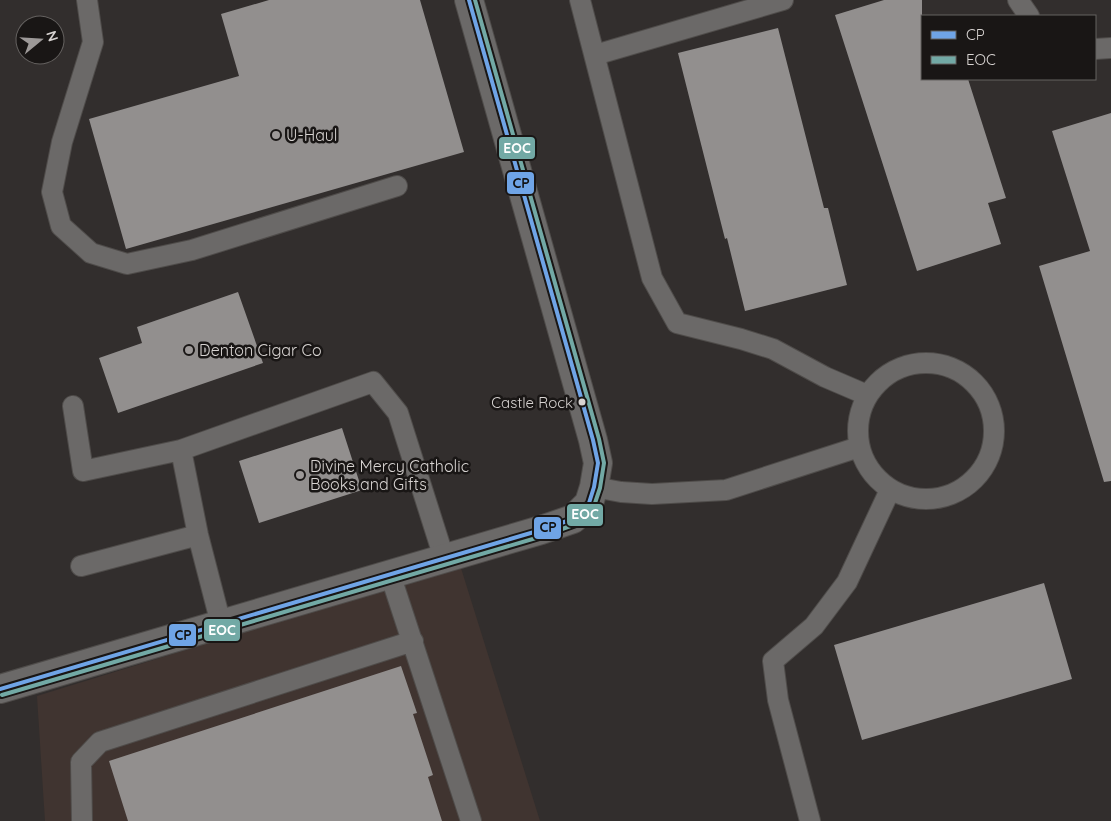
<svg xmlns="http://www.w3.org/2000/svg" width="1111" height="821" font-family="Quicksand,sans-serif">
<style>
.built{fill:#403430}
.building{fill:#928f8e}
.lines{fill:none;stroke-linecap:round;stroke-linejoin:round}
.service-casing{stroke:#4f4c4a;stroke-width:22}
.minor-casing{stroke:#4f4c4a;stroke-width:30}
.service{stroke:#6b6968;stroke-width:20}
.minor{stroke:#6b6968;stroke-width:28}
.bus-1-casing{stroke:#191615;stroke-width:8}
.bus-2-casing{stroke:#191615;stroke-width:8}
.bus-1{stroke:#6fa4e6;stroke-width:4}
.bus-2{stroke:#72a9a5;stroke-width:4}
.poi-dot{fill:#9d9998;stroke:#191615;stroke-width:2}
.bus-dot{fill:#d7d3d1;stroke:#191615;stroke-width:2}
.labels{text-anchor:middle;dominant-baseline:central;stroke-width:5;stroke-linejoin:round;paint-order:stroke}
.bus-label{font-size:15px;fill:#d7d3d1;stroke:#191615;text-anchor:end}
.poi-label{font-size:16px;fill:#d7d3d1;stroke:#191615;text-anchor:start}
.line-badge{stroke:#191615;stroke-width:2}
.badge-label{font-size:14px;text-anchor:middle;font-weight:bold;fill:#fff}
.pale-badge-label{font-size:14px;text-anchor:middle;font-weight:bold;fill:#111}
</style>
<rect width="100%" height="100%" fill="#322e2d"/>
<!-- built -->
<path class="built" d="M 460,565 L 540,821 L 45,821 L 37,696 Z"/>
<!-- building -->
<path class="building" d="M 269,0 L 420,0 L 464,152 L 126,249 L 89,119 L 239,76 L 221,14 Z
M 884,0 L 922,0 L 922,79 L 968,79 L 1006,198 L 988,203 L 1001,244 L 917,271 L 835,15 Z
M 778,28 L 824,208 L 828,208 L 847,285 L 745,311 L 727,238 L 725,239 L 678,53 Z
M 1111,113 L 1111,481 L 1104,482 L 1039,266 L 1090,251 L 1052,131 Z
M 238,292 L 263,363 L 118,413 L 99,358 L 142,343 L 137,327 Z
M 342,428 L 362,490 L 259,523 L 239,461 Z
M 1044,583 L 1072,679 L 862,740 L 834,645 Z
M 401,666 L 417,713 L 413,714 L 433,775 L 428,777 L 442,821 L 128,821 L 109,761 Z"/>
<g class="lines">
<!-- service casing -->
<g class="service-casing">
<path id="service" d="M 87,0 L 93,42 L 62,142 L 52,192 L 61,226 L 91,253 L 127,264 L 192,250 L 397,186
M 580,0 L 652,278 L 677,323 L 741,339 L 773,349 L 825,377 L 867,395
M 1018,0 L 1029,16
M 1095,49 L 1111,48
M 595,55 L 783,0
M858 431a68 68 0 1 1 136 0a68 68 0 1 1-136 0Z
M 73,406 L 83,471 L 181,450
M 594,487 L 621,492 L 652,494 L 726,490 L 859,447
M 81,566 L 198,535
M 390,574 L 471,821
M 221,624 L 198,535 L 181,450 L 373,382 L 398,413 L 444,558
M 82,821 L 81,762 L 100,742 L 413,641
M 810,821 L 778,700 L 773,661 L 814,626 L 847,582 L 890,490"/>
</g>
<!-- minor casing -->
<g class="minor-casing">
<path id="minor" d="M 0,689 L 541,530 L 573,519 L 589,503 L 594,487 L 598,463 L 593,440 L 469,0"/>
</g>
<!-- service -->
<use href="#service" class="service"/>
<!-- minor -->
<use href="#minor" class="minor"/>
<!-- bus-1 casing -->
<g class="bus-1-casing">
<path id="bus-1" d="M 0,689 L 541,530 L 573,519 L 589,503 L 594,487 L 598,463 L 593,440 L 469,0"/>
</g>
<!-- bus-2 casing -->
<g class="bus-2-casing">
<path id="bus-2" d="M 2,695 L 543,536 L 576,524 L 594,506 L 600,488 L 604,463 L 599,439 L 475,0"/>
</g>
<!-- bus-1 -->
<use href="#bus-1" class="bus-1"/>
<!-- bus-2 -->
<use href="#bus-2" class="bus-2"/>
</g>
<!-- markers -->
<g class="poi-dot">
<circle cx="276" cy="135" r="5"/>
<circle cx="189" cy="350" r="5"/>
<circle cx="300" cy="475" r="5"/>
</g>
<circle class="bus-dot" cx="582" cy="402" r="4.5"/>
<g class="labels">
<!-- bus labels -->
<g class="bus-label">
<text x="573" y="402">Castle Rock</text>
</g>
<!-- poi labels -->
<g class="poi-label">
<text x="286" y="135">U-Haul</text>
<text x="199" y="350">Denton Cigar Co</text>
<text x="310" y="466">Divine Mercy Catholic<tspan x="310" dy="18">Books and Gifts</tspan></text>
</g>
</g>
<g class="line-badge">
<rect x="498" y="136" width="38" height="24" rx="5" fill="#72a9a5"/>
<rect x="506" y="171" width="29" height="24" rx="5" fill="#6fa4e6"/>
<rect x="566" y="503" width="38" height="24" rx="5" fill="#72a9a5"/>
<rect x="533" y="516" width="29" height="24" rx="5" fill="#6fa4e6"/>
<rect x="203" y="618" width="38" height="24" rx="5" fill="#72a9a5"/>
<rect x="168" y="623" width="29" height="24" rx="5" fill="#6fa4e6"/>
</g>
<g class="badge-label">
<text x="517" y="153">EOC</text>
<text x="585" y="519">EOC</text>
<text x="222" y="635">EOC</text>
</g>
<g class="pale-badge-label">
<text x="521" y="188">CP</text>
<text x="548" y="532">CP</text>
<text x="183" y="640">CP</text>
</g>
<!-- legend -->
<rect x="921" y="15" width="175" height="65" fill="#191615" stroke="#656260"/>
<rect x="931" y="31" width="25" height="8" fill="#6fa4e6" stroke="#656260"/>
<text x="966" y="40" font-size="15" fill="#d7d3d1">CP</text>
<rect x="931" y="56" width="25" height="8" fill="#72a9a5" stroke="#656260"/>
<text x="966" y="65" font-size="15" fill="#d7d3d1">EOC</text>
<!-- north arrow -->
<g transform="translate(40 40) rotate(72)"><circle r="24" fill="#191615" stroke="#656260"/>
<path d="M0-4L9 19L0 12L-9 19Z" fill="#9d9998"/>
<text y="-8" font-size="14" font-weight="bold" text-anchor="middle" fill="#d7d3d1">N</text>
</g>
</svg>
